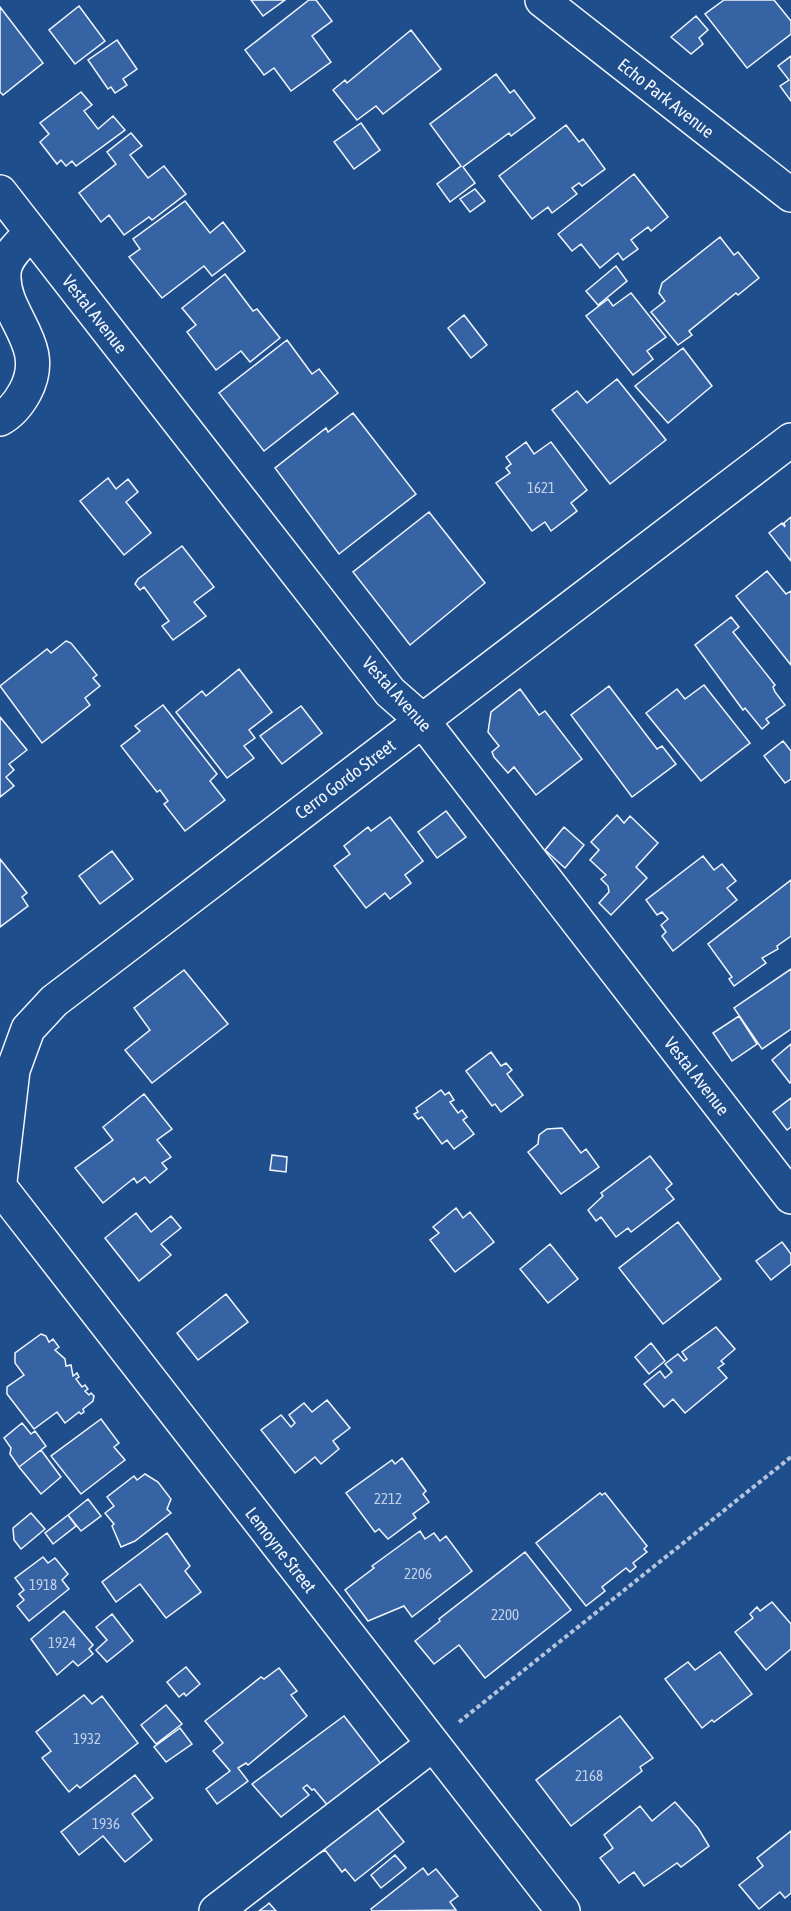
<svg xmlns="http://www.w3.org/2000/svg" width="791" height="1911" font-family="'Asap Condensed',sans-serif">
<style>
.building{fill:#3563a3;stroke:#f2f6ff;stroke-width:1.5}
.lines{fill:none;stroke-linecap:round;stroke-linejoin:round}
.minor-casing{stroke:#f2f6ff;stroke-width:36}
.path{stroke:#b3c4dc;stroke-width:4;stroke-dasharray:4.5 3;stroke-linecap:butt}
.minor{stroke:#1f4e8c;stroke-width:33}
.labels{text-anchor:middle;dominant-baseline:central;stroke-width:4.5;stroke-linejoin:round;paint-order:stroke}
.number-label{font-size:15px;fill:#c3d1e8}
.street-label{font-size:18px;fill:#f2f6ff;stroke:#1f4e8c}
</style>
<rect width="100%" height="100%" fill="#1f4e8c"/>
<!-- building -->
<path class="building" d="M 251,0 L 285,0 L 263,16 Z
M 309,0 L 316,0 L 332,21 L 312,36 L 331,62 L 291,91 L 274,68 L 264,75 L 245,50 Z
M 724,0 L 774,0 L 791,21 L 791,34 L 747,68 L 705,14 Z
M 79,6 L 105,41 L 75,64 L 49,30 Z
M 0,7 L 43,63 L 3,95 L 0,92 Z
M 696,16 L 708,30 L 699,38 L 703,44 L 691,54 L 671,37 Z
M 411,30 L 441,69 L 383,114 L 376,106 L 357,120 L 333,90 L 345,80 L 347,83 Z
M 117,40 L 137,69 L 123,79 L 127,85 L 115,93 L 111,87 L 108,89 L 88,60 Z
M 791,56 L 791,101 L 780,86 L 789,80 L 778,66 Z
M 496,74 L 510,93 L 514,90 L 535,118 L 511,136 L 509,133 L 463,167 L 475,183 L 450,202 L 437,184 L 461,166 L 430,124 Z
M 81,92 L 92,105 L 84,111 L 98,129 L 113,116 L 125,130 L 76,166 L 72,161 L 66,166 L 61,160 L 57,164 L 40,142 L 49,134 L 40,123 Z
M 361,123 L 380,150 L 354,169 L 334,142 Z
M 566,125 L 579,142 L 583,139 L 605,169 L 582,186 L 579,183 L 572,188 L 577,194 L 552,213 L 548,207 L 532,219 L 499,176 Z
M 131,133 L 142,146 L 130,155 L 148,178 L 164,166 L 186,194 L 152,220 L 149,217 L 124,235 L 109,215 L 101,222 L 79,193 L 116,164 L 107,152 Z
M 634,174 L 668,217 L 651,231 L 648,227 L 631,240 L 638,249 L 623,260 L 618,253 L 600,268 L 581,244 L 572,251 L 558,234 Z
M 475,189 L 485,201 L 470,212 L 460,199 Z
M 185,201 L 210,233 L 223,222 L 245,251 L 212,276 L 204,266 L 162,298 L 129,257 L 140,249 L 133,239 Z
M 720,237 L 734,255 L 738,252 L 759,278 L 738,295 L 736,293 L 689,331 L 692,335 L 678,345 L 651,312 L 665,301 L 659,293 L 662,283 Z
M 616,266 L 627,281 L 598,305 L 586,291 Z
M 225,274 L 253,311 L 257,309 L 280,338 L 250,362 L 241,351 L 216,370 L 187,332 L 196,325 L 182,308 Z
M 631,293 L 666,337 L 647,351 L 653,359 L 633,375 L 586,316 L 608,299 L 613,306 Z
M 464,315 L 487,345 L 471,358 L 448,328 Z
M 287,340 L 312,374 L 319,369 L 338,393 L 264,451 L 219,393 Z
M 683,348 L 712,386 L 668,423 L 635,386 Z
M 617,379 L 666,440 L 610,484 L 552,410 L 577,391 L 587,403 Z
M 353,413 L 416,494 L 339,554 L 275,468 L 326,428 L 328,432 Z
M 526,442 L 534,454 L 551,442 L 587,490 L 571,503 L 577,511 L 551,531 L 545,522 L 532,531 L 496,483 L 510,473 L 506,468 L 511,464 L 506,457 Z
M 108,478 L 116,489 L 128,479 L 138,492 L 126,502 L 151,533 L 124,555 L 80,501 Z
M 429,512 L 485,583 L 410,645 L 353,572 Z
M 791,517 L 791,561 L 769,533 L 782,523 L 785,527 L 784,523 Z
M 182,546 L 214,587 L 194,602 L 206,616 L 173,640 L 162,626 L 169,621 L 144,587 L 140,590 L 135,584 L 138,579 Z
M 767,571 L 786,594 L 791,591 L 791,665 L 736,596 Z
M 731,617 L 739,627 L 733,632 L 775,685 L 773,687 L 775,692 L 785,705 L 766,719 L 769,723 L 762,729 L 745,708 L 743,710 L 695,645 Z
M 66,641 L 71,643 L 97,675 L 93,678 L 100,686 L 85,698 L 90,705 L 42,743 L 0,686 L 47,649 L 51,653 Z
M 239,669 L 272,712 L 249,730 L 255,738 L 244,746 L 254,758 L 227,778 L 176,712 L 202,691 L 206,696 Z
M 704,685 L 750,743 L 701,781 L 646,713 L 677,689 L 685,699 Z
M 609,686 L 657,749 L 662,746 L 676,764 L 632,797 L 571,715 Z
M 520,689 L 539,715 L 545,711 L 582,759 L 536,795 L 514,767 L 508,773 L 494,757 L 492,752 L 499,746 L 488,732 L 491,712 Z
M 163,705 L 217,774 L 210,781 L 225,800 L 185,831 L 164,804 L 168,801 L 160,790 L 157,792 L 121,746 L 140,731 L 135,726 Z
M 301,706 L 322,733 L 282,764 L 260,736 Z
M 0,717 L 27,750 L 9,764 L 14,770 L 6,777 L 14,786 L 0,797 Z
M 783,741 L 791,751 L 791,779 L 785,783 L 764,756 Z
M 446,811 L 466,837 L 437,858 L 418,832 Z
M 617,815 L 624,823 L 630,816 L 658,843 L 636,867 L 647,878 L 611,915 L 599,903 L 609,892 L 608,886 L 601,879 L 606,875 L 590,860 L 599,850 L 591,842 Z
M 390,817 L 423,861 L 405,875 L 411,883 L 390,899 L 385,893 L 366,908 L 334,866 L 350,854 L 344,846 L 368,827 L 371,831 Z
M 564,827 L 584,845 L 565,868 L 545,850 Z
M 112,851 L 133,879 L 100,904 L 79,876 Z
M 703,856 L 714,870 L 722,864 L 736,881 L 727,888 L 737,900 L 673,951 L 662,936 L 666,932 L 661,925 L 668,919 L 662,912 L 657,915 L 646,900 Z
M 0,859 L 27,893 L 22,897 L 28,906 L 0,927 Z
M 791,880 L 791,936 L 777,946 L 778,949 L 762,958 L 766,963 L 734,986 L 729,979 L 732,977 L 708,944 Z
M 791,969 L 791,1029 L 762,1049 L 734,1008 Z
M 184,970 L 228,1024 L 152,1083 L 125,1050 L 150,1030 L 134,1008 Z
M 739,1016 L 757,1044 L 732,1061 L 713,1033 Z
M 791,1044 L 791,1082 L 790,1083 L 772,1060 Z
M 491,1052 L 501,1066 L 506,1063 L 512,1070 L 507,1074 L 523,1095 L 501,1112 L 495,1104 L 492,1106 L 466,1071 Z
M 441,1090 L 445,1095 L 449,1092 L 454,1100 L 450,1102 L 458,1113 L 462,1110 L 467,1117 L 463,1120 L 474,1134 L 454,1149 L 447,1140 L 442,1144 L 422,1117 L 418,1119 L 414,1114 L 418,1112 L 416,1108 Z
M 144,1094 L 172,1129 L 157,1140 L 171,1157 L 162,1163 L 167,1169 L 150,1183 L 145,1177 L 137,1183 L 134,1178 L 103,1203 L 75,1168 L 113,1140 L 103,1127 Z
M 791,1098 L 791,1127 L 787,1130 L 773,1112 Z
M 562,1128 L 581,1153 L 586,1149 L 599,1167 L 561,1194 L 528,1152 L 538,1144 L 539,1135 L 547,1129 Z
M 272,1155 L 287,1157 L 286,1172 L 270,1170 Z
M 650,1156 L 672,1184 L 666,1189 L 674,1199 L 631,1232 L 628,1228 L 616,1237 L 601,1217 L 596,1221 L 588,1210 L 603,1196 L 601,1193 Z
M 456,1208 L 463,1218 L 470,1212 L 494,1242 L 455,1272 L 430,1240 L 439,1233 L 433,1227 Z
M 136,1213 L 151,1232 L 171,1216 L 181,1228 L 161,1244 L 171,1255 L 139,1281 L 105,1238 Z
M 678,1222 L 721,1279 L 663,1324 L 619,1268 Z
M 782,1242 L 791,1254 L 791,1264 L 771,1280 L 756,1261 Z
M 550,1244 L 578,1279 L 548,1303 L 520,1269 Z
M 226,1294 L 248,1322 L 198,1360 L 177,1333 Z
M 716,1327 L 735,1349 L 721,1361 L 724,1364 L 718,1368 L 727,1378 L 685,1413 L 673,1399 L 664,1407 L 644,1384 L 660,1371 L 665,1378 L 672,1372 L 665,1364 L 678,1354 L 684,1361 L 687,1359 L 682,1352 Z
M 41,1334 L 46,1336 L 49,1342 L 53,1339 L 59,1347 L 55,1350 L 65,1359 L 66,1366 L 71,1365 L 73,1376 L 77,1373 L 79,1377 L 76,1379 L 82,1387 L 85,1385 L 88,1389 L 85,1391 L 89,1395 L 91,1393 L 94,1396 L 93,1401 L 83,1409 L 84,1412 L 81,1414 L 79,1412 L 65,1423 L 57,1412 L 34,1429 L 7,1394 L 7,1387 L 24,1375 L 15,1363 L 15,1353 Z
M 651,1343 L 665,1361 L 649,1374 L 635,1357 Z
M 327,1400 L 350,1428 L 333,1441 L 339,1449 L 321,1464 L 315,1457 L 295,1473 L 261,1430 L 281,1415 L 291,1427 L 295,1423 L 289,1415 L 304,1403 L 312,1412 Z
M 101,1419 L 119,1443 L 114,1447 L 125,1460 L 81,1494 L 51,1456 Z
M 22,1423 L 31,1434 L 35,1431 L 46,1446 L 19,1467 L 10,1454 L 11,1448 L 4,1438 Z
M 41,1450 L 61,1477 L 41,1494 L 19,1467 Z
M 402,1458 L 426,1491 L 423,1494 L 429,1502 L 413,1514 L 416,1518 L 388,1539 L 379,1529 L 375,1532 L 346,1493 L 392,1460 L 395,1464 Z
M 145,1474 L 158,1482 L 171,1499 L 167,1509 L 171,1513 L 135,1541 L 121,1547 L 112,1526 L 114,1524 L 105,1513 L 114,1506 L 107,1497 L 134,1476 L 137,1480 Z
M 600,1493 L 602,1495 L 605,1493 L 647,1546 L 644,1549 L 647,1552 L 633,1563 L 636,1567 L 630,1572 L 626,1568 L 602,1587 L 605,1591 L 586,1606 L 536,1543 Z
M 88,1499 L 101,1516 L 81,1531 L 68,1515 Z
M 31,1513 L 45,1529 L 21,1549 L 14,1540 L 13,1528 Z
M 68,1515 L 76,1526 L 53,1544 L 45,1533 Z
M 420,1531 L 425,1539 L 434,1533 L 440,1541 L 446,1536 L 472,1571 L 412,1617 L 404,1606 L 368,1621 L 345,1590 L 374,1568 L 372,1566 Z
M 167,1533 L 190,1566 L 185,1571 L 201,1592 L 166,1618 L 140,1584 L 116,1602 L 102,1582 Z
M 525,1552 L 571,1610 L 485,1678 L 459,1645 L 434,1664 L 415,1641 L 440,1621 L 439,1619 Z
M 43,1557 L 48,1563 L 55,1558 L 68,1574 L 62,1580 L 69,1589 L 29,1621 L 17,1606 L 24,1600 L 19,1594 L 24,1590 L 15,1578 Z
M 772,1602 L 791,1624 L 791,1649 L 766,1670 L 735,1632 L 753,1618 L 750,1614 L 757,1607 L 760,1611 Z
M 64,1611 L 93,1645 L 89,1649 L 93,1654 L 78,1666 L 73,1661 L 57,1675 L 31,1639 Z
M 112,1614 L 133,1641 L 107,1662 L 96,1650 L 107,1640 L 96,1627 Z
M 720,1652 L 752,1694 L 714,1722 L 712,1720 L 702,1728 L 665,1679 L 688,1662 L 695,1670 Z
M 186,1667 L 200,1684 L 186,1696 L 184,1693 L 179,1697 L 167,1682 Z
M 279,1668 L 297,1691 L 291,1695 L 307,1716 L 248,1765 L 246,1763 L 238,1768 L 248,1781 L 217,1804 L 206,1789 L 230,1771 L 213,1751 L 223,1743 L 205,1721 L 261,1677 L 264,1679 Z
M 84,1695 L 92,1704 L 102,1696 L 138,1743 L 80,1788 L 77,1785 L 69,1792 L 42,1758 L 51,1751 L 36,1732 Z
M 166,1705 L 182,1724 L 156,1744 L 141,1725 Z
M 344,1716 L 382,1765 L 329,1807 L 314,1789 L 312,1790 L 307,1785 L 303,1788 L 309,1795 L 281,1817 L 252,1784 Z
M 620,1716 L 653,1758 L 640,1767 L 642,1771 L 571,1826 L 536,1780 Z
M 180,1728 L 192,1744 L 166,1762 L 154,1747 Z
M 135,1775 L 153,1798 L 132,1814 L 152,1840 L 125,1862 L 103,1836 L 79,1855 L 61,1832 Z
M 675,1802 L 698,1828 L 709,1846 L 681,1867 L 677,1863 L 644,1886 L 634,1872 L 619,1883 L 600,1858 L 613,1848 L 604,1835 L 640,1806 L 652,1821 Z
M 373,1803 L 404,1842 L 355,1881 L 345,1869 L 342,1872 L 325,1850 L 320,1853 L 317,1849 Z
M 791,1831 L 791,1893 L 785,1898 L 780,1892 L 759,1909 L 739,1885 L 763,1866 L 757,1858 Z
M 395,1855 L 406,1868 L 381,1888 L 371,1875 Z
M 423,1868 L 428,1875 L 436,1869 L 458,1896 L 450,1902 L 456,1910 L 372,1911 L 371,1909 Z
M 269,1903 L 276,1911 L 259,1911 L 267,1905 Z"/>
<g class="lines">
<!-- minor casing -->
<g class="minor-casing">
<path id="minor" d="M 542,0 L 791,195
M 0,192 L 390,692 L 422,720 L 791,1197
M 0,419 C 11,413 19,403 25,392 C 51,344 2,317 4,274 C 4,257 21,244 31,232
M 0,1181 L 13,1070 L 28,1029 L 54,1001 L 791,440
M 0,1187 L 563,1911
M 216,1911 L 432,1745"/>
</g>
<!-- path -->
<path class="path" d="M 459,1722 L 791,1457"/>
<!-- minor -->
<use href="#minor" class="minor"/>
</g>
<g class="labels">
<!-- number labels -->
<g class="number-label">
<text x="541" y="487">1621</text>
<text x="388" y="1498">2212</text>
<text x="418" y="1573">2206</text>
<text x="43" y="1584">1918</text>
<text x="505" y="1614">2200</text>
<text x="62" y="1642">1924</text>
<text x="87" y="1738">1932</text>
<text x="589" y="1775">2168</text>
<text x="106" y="1823">1936</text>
</g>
<!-- street labels -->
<g class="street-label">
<text transform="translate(666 98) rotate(38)">Echo Park Avenue</text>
<text transform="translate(95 314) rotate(52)">Vestal Avenue</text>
<text transform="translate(397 694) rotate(48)">Vestal Avenue</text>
<text transform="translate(345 779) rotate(-37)">Cerro Gordo Street</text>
<text transform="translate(697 1076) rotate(52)">Vestal Avenue</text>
<text transform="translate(281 1550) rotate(52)">Lemoyne Street</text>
</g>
</g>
</svg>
